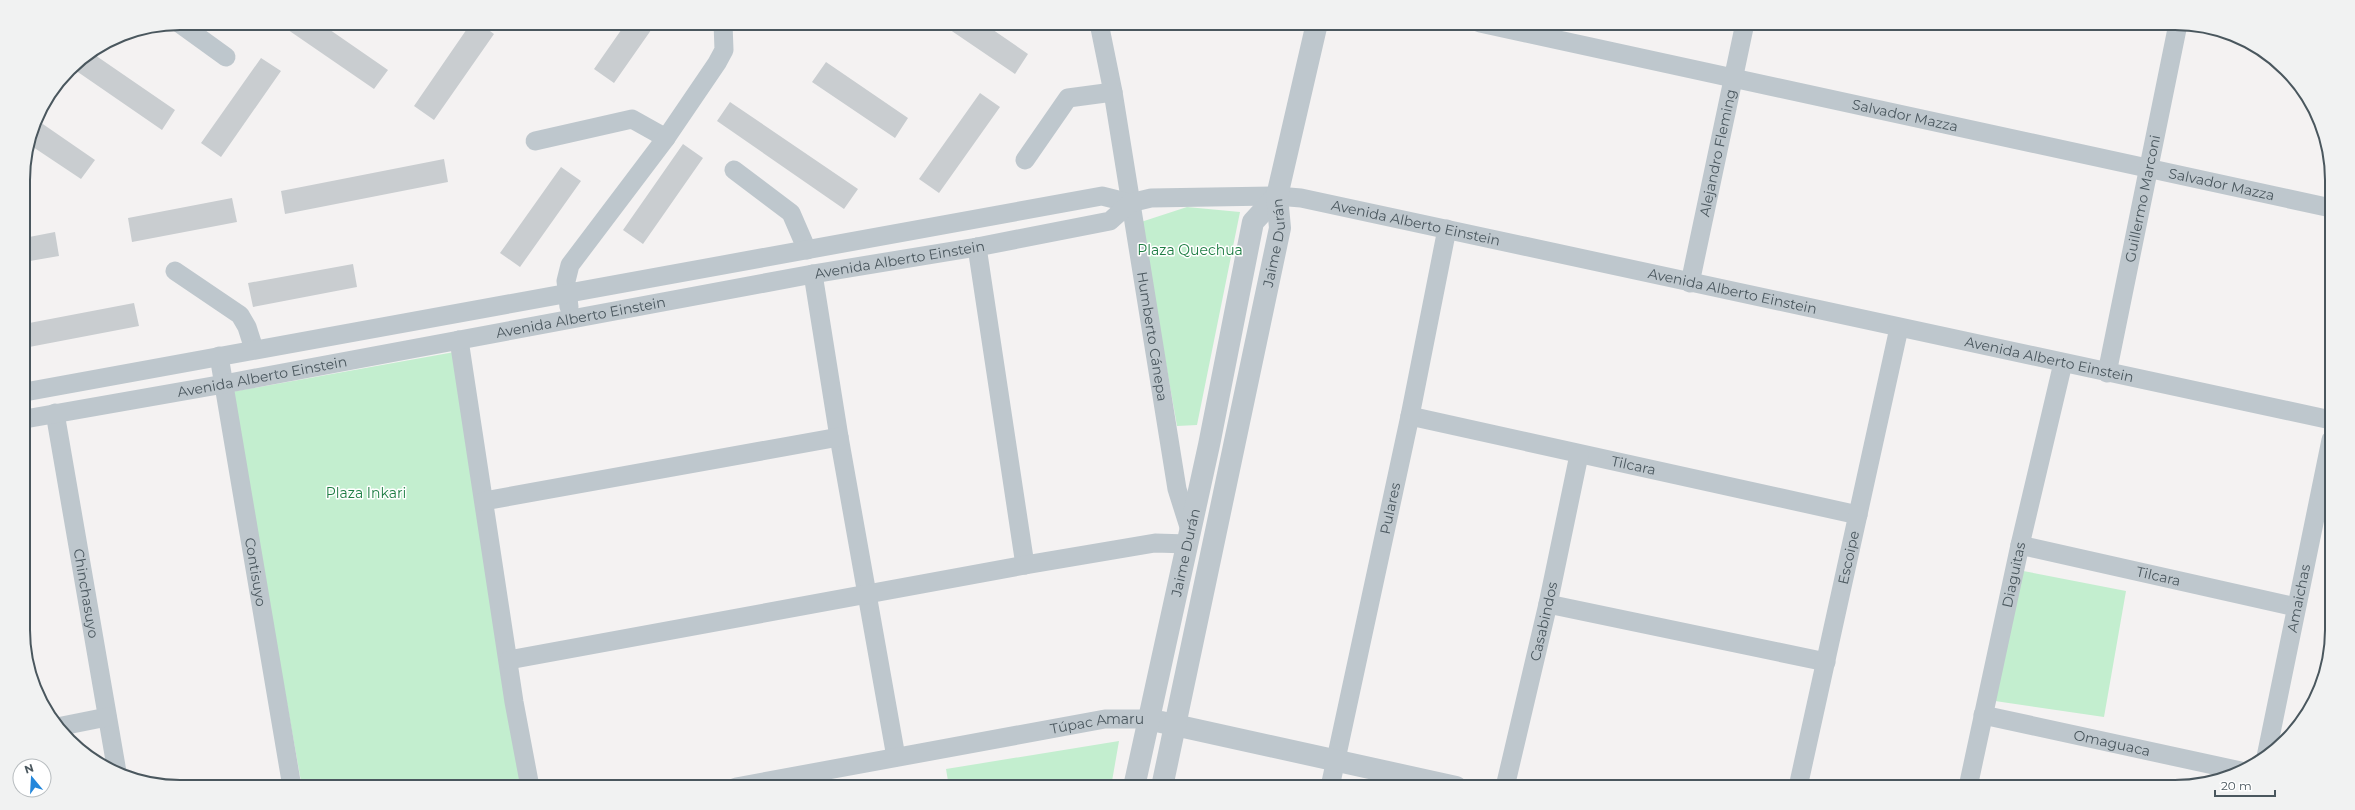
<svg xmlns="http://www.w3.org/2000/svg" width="2355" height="810" font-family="Montserrat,sans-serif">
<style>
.green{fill:#c3eecf}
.building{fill:#c9cdd0}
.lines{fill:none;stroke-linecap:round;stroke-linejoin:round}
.minor{stroke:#bec7cd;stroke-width:19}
.tertiary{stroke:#bec7cd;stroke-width:22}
.labels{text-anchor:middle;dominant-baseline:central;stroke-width:3;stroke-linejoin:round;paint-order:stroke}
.street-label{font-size:14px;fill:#4a575e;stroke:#fff}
.park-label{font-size:14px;fill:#1d7d43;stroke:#fff}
.rim{fill:none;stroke:#4a575e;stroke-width:2}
</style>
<rect width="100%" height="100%" fill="#f4f2f2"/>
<!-- green -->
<path class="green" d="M 1187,207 L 1240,212 L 1197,425 L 1177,426 L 1141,222 Z
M 460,351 L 530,787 L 302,787 L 231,392 Z
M 2018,570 L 2126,591 L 2104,717 L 1995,701 Z
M 1119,741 L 1111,787 L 949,787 L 946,769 Z"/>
<!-- building -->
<path class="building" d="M 278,23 L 320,23 L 388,70 L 374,89 Z
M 471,23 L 479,23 L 494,34 L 434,120 L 414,106 Z
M 626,23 L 656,23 L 614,83 L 594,69 Z
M 940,23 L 983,23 L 1028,54 L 1015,74 Z
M 92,53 L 175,110 L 162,130 L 72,68 L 76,62 Z
M 261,58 L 281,71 L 221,157 L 201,143 Z
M 826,62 L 908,118 L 895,138 L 812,82 Z
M 980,93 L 1000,107 L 939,193 L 919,179 Z
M 730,102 L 858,189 L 844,209 L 717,121 Z
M 37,120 L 95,160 L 81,179 L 30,145 Z
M 683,144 L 703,158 L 643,244 L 623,230 Z
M 444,159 L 448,182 L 285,214 L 281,191 Z
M 561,167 L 581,181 L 520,267 L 500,253 Z
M 232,198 L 237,222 L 132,242 L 128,218 Z
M 55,232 L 59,256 L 24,262 L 24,238 Z
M 353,264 L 357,287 L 253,307 L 248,283 Z
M 134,303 L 139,326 L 24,348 L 24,324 Z"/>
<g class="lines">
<!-- minor -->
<g class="minor">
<path d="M 179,23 L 226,57"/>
<path id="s1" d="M 1099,23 L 1113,92 L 1177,489 L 1190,530"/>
<path id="s2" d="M 1480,23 L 2331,208"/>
<path d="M 535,141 L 632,119 L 666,138"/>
<path d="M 1025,160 L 1068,98 L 1113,92"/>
<path d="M 734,170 L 791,213 L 807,250"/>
<path d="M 977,247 L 1025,565"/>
<path d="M 175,271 L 240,315 L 247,327 L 254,349"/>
<path d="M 813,274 L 839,437 L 896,757"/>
<path id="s3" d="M 1690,283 L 1745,23"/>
<path d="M 569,307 L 566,281 L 570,265 L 666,138 L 717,63 L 724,50 L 723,23"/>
<path d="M 459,340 L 514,702 L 530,787"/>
<path id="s4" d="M 219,356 L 292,787"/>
<path id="s5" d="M 2107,373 L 2178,24"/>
<path d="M 25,392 L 1102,196 L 1130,203"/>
<path id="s6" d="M 55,413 L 117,772"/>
<path id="s7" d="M 1410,416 L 1858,515"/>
<path id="s8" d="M 25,419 L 224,384 L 813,274 L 977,247 L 1110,221 L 1130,203 L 1151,198 L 1277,196 L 1301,198 L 2331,420"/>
<path d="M 484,501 L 839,437"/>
<path id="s9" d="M 2020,545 L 2296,607"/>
<path d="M 1548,604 L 1826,662"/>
<path d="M 509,660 L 1025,565 L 1155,543 L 1188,544"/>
<path id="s10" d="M 1983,715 L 2241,771"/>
<path d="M 57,727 L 107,717"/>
<path id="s11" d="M 2266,757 L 2331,440"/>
<path id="s12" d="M 736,787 L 1105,719 L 1148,719"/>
<path id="s13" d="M 1330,787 L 1410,416 L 1447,229"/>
<path id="s14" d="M 1505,787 L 1548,604 L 1579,455"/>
<path id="s15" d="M 1798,787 L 1899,328"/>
<path id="s16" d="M 1968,787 L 2020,545 L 2063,363"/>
</g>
<!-- tertiary -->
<g class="tertiary">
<path d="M 1161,722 L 1456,787"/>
<path id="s17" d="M 1134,787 L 1209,445 L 1253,222 L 1277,196"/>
<path id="s18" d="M 1162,787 L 1280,228 L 1277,196 L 1317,23"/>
</g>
</g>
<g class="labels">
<!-- street labels -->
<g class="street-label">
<text stroke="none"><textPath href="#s2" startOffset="435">Salvador Mazza</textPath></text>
<text stroke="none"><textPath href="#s3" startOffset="133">Alejandro Fleming</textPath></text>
<text stroke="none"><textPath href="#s2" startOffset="759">Salvador Mazza</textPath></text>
<text stroke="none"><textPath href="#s5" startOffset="178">Guillermo Marconi</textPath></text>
<text stroke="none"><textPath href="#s8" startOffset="1419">Avenida Alberto Einstein</textPath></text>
<text stroke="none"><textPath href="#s18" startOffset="556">Jaime Durán</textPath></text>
<text stroke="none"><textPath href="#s8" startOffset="889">Avenida Alberto Einstein</textPath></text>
<text stroke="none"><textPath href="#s8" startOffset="1743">Avenida Alberto Einstein</textPath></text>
<text stroke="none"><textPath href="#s8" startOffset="565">Avenida Alberto Einstein</textPath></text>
<text stroke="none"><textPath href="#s1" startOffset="318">Humberto Cánepa</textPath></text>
<text stroke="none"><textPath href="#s8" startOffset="2067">Avenida Alberto Einstein</textPath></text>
<text stroke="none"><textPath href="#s8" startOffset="241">Avenida Alberto Einstein</textPath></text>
<text stroke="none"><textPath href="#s7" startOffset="229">Tilcara</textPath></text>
<text stroke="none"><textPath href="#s13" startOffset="285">Pulares</textPath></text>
<text stroke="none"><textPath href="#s17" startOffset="240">Jaime Durán</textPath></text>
<text stroke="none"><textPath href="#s15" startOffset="235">Escoipe</textPath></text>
<text stroke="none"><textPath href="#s4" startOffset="219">Contisuyo</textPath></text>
<text stroke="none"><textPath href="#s16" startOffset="217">Diaguitas</textPath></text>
<text stroke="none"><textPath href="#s9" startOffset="142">Tilcara</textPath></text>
<text stroke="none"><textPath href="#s6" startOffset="183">Chinchasuyo</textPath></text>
<text stroke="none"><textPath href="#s11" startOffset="162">Amaichas</textPath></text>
<text stroke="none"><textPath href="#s14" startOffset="170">Casabindos</textPath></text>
<text stroke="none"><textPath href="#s12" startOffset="367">Túpac Amaru</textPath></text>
<text stroke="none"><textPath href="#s10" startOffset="132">Omaguaca</textPath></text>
</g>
<!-- park labels -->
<g class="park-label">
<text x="1190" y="250">Plaza Quechua</text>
<text x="366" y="493">Plaza Inkari</text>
</g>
</g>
<!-- crop -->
<path d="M0 0H2355V810H0ZM180 30H2175A150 150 0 0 1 2325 180V630A150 150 0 0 1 2175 780H180A150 150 0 0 1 30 630V180A150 150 0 0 1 180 30Z" fill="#f1f2f2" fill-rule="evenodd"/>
<path class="rim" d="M180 30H2175A150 150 0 0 1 2325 180V630A150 150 0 0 1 2175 780H180A150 150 0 0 1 30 630V180A150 150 0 0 1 180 30Z"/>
<!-- north arrow -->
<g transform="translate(32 778) rotate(342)"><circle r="19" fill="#ffffff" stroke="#b7bcbf"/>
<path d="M0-3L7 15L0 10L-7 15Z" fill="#2487db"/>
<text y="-6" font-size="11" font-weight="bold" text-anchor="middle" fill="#4a575e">N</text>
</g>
<!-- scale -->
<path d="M2215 790v6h60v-6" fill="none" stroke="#4a575e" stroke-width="2"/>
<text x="2221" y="790" font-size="12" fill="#4a575e" stroke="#ffffff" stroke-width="3" paint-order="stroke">20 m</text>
</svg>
